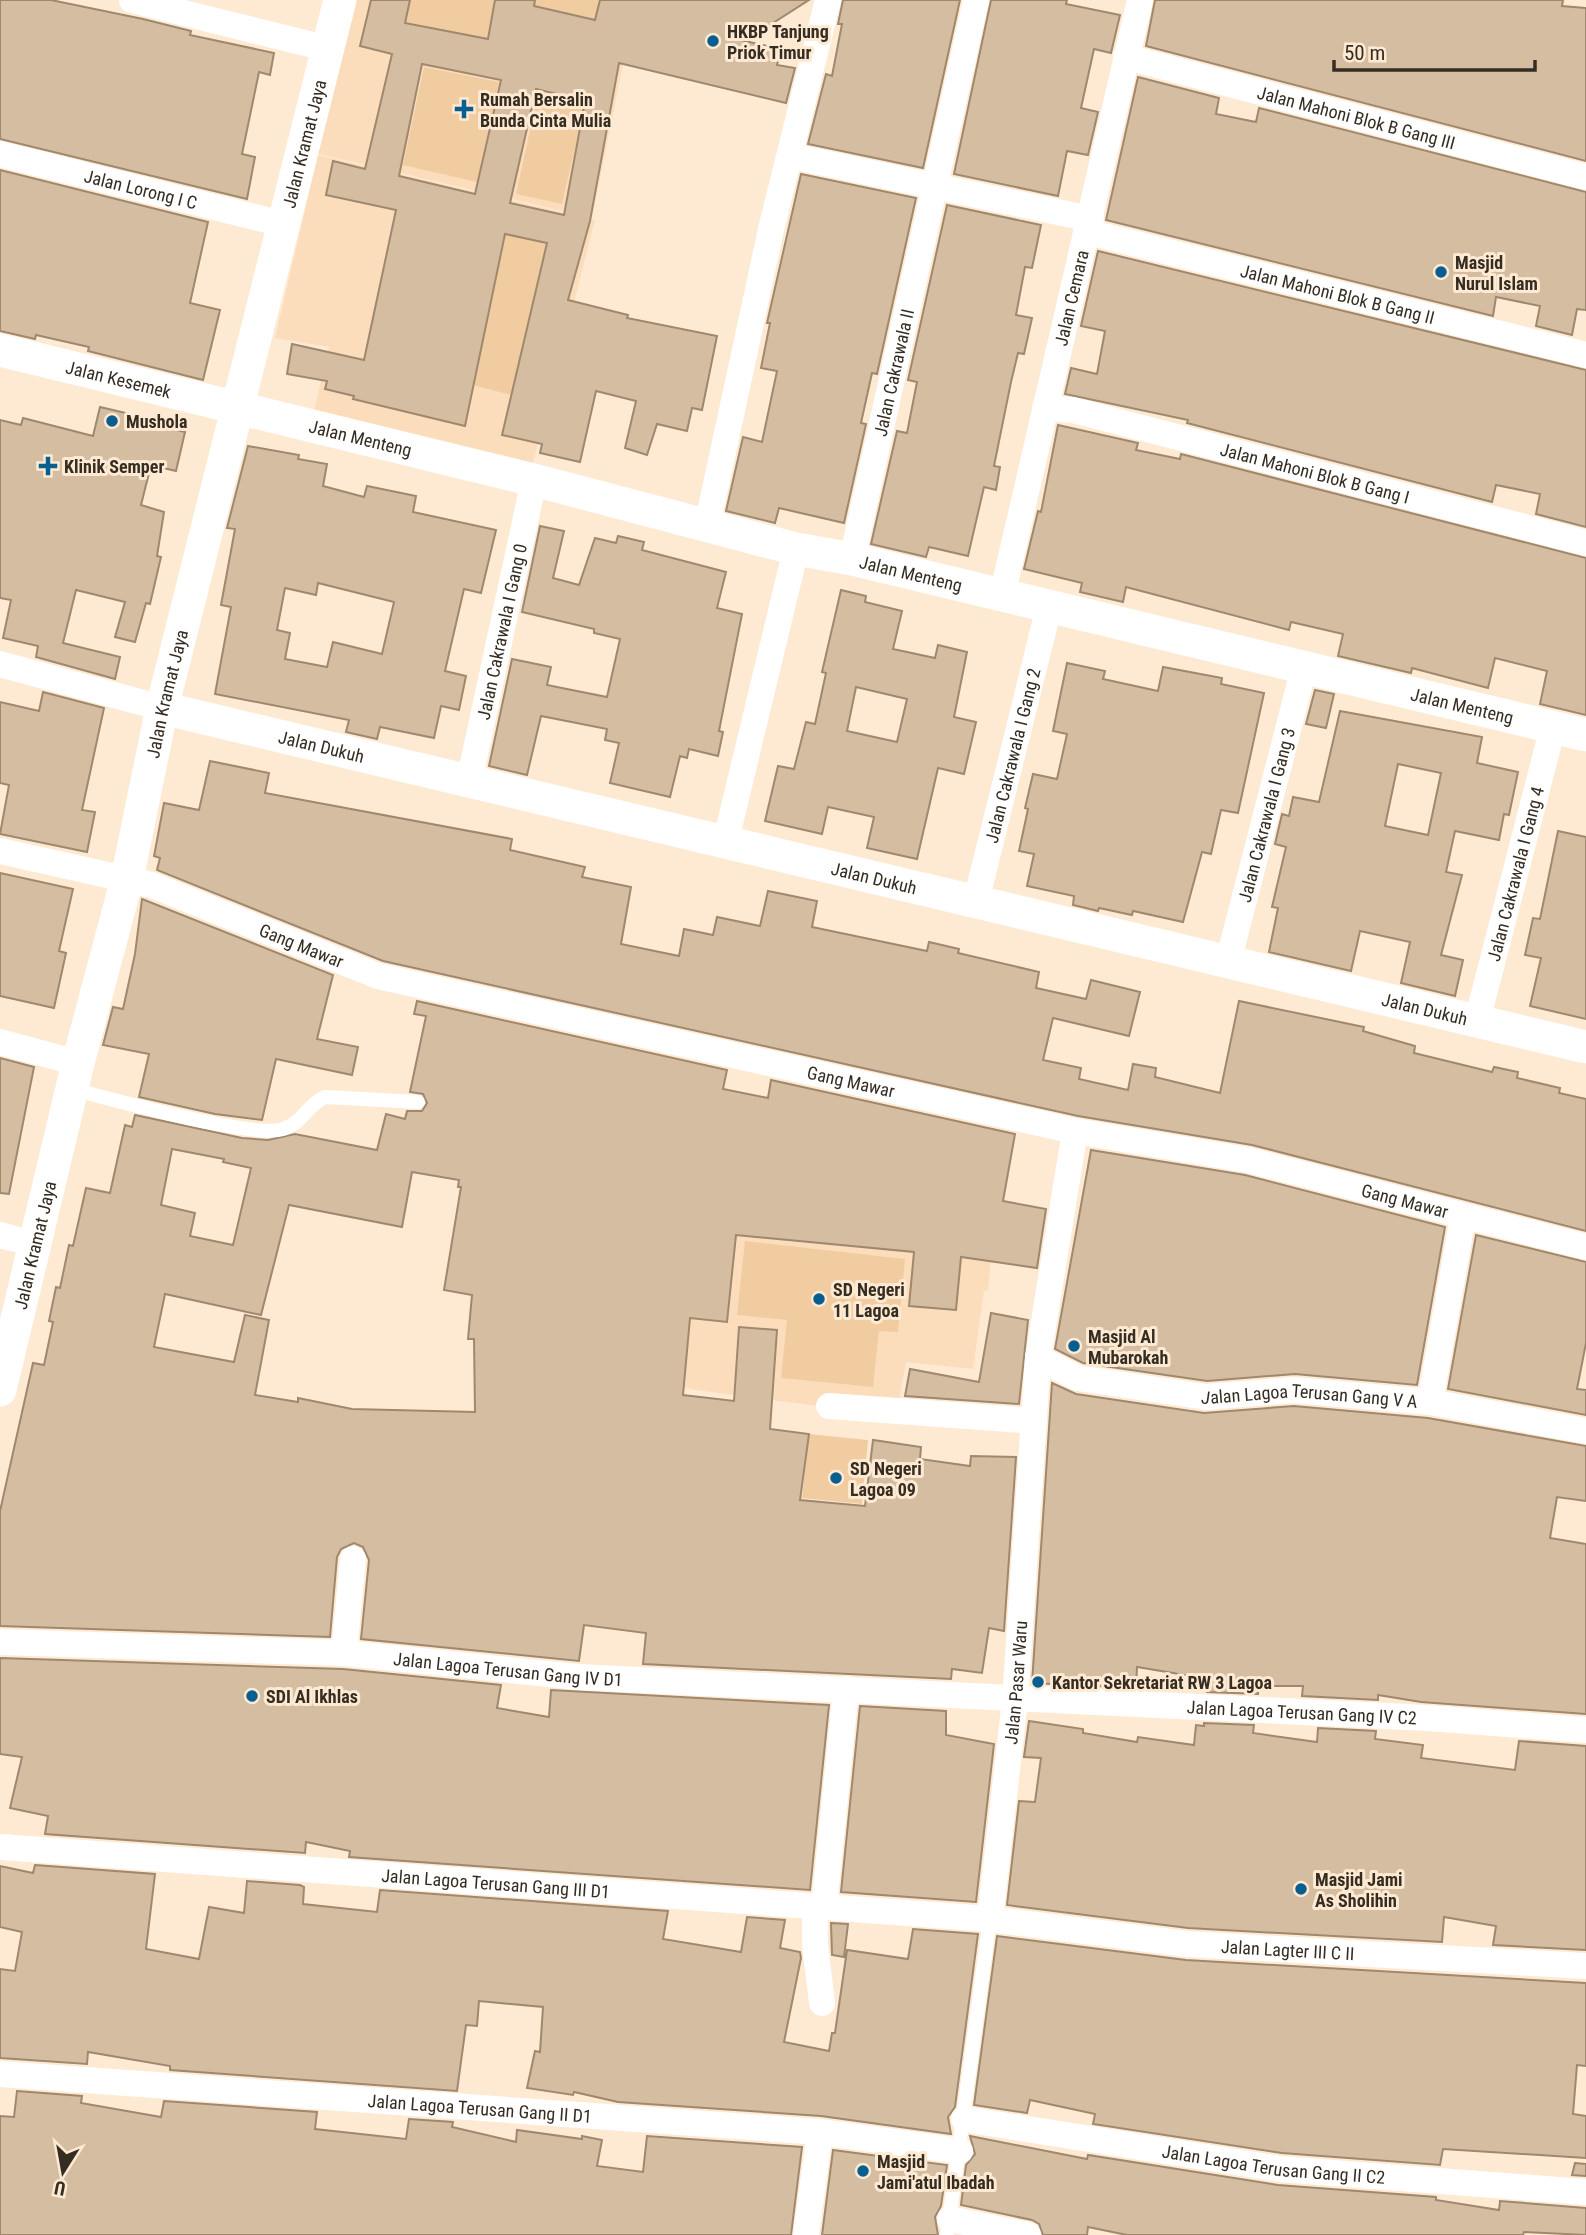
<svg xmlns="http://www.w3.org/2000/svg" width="1586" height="2235" font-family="'Roboto Condensed',sans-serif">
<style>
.built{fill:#fbddbb}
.green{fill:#f1cca0}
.building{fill:#d5bda2;stroke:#9f886e;stroke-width:2;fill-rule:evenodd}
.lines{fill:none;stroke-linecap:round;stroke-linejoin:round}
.service{stroke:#fff;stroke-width:14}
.minor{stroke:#fff;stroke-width:26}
.tertiary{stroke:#fff;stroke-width:33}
.poi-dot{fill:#095e90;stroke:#feead3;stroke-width:2.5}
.labels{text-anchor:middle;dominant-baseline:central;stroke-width:6;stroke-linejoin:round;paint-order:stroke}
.poi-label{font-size:18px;font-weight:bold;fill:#362d22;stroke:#feead3;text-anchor:start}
.street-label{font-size:18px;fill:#362d22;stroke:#feead3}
</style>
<rect width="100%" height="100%" fill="#feead3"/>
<!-- built -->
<path class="built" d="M 341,0 L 636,0 L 592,218 L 302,150 Z
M 318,155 L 595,220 L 533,463 L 314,411 L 329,347 L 275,338 Z
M 996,1204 L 988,1291 L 984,1291 L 973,1369 L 906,1362 L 896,1416 L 695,1390 L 643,1375 L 649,1214 Z"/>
<!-- green -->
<path class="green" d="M 410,0 L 495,0 L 510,44 L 405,23 Z
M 535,0 L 600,0 L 587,59 L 534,6 Z
M 424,67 L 499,82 L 477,182 L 403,165 Z
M 538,94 L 585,104 L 562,204 L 516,194 Z
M 505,234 L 547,243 L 511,395 L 473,385 Z
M 745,1241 L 905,1259 L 898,1332 L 879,1331 L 873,1387 L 781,1378 L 787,1320 L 737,1315 Z
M 809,1434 L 868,1440 L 862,1504 L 802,1498 Z"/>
<!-- building -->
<path class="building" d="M 0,0 L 51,0 L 143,19 L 191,31 L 190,35 L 274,53 L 270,75 L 259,72 L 242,154 L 255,157 L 247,199 L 0,139 Z
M 371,0 L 410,0 L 405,23 L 488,39 L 495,0 L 535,0 L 534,6 L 595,20 L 600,0 L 809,0 L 745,41 L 781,49 L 777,65 L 795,68 L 786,103 L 619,63 L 590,221 L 568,300 L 628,315 L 627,318 L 717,336 L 702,410 L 692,408 L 687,431 L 657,424 L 647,455 L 625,448 L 636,401 L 596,391 L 580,462 L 540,453 L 542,444 L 502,435 L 547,243 L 505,234 L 465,426 L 353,399 L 354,396 L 325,389 L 327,381 L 287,374 L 292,344 L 364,360 L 396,210 L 326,195 L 333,161 L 365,169 L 392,54 L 360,46 ZM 422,64 L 501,80 L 475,194 L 399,176 ZM 536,89 L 585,101 L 564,215 L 510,203 Z
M 843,0 L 960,0 L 923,168 L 808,144 L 826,74 L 832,76 L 842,24 L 838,24 Z
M 991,0 L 1067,0 L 1066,4 L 1120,15 L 1111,53 L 1094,49 L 1081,108 L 1098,112 L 1088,155 L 1067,151 L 1058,196 L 954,174 Z
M 1155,0 L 1563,0 L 1562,6 L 1586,8 L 1586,161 L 1146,46 Z
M 1138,77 L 1219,98 L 1216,114 L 1256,122 L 1259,108 L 1586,192 L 1586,310 L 1577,309 L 1572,335 L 1536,326 L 1540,306 L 1496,297 L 1493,316 L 1106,220 Z
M 0,170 L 208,222 L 190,303 L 220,310 L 203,380 L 88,351 L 89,347 L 36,335 L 35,339 L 0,331 Z
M 801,174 L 916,198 L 877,374 L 872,373 L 861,423 L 866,424 L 844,523 L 779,508 L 775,523 L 726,511 L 743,437 L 762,442 L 777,371 L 761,368 L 770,323 L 767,323 Z
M 947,205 L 1041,225 L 1032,268 L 1025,267 L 1016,315 L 1032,318 L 1024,354 L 1018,353 L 1011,382 L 994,466 L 1000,467 L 996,490 L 984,487 L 968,556 L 929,547 L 926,557 L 871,544 L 897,431 L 907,433 L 917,382 L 908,380 Z
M 1098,251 L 1586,370 L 1586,527 L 1536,514 L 1540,494 L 1496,485 L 1492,502 L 1187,423 L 1188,420 L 1065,394 L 1071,368 L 1097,374 L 1105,331 L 1081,326 Z
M 100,407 L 130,414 L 129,418 L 185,432 L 176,471 L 151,465 L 141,505 L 164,512 L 157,556 L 161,557 L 150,604 L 146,603 L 135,642 L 115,637 L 125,602 L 76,590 L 63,643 L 120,657 L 115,679 L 36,657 L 38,646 L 3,638 L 11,600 L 0,598 L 0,420 L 21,425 L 23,418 L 93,436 Z
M 1058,425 L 1138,443 L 1136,450 L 1180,459 L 1181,454 L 1586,558 L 1586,715 L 1540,704 L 1547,671 L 1495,658 L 1488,688 L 1412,668 L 1411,673 L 1338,656 L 1343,634 L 1291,622 L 1289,630 L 1126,587 L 1123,602 L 1080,592 L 1082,583 L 1024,569 L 1038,511 L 1041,512 Z
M 248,446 L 299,455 L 298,459 L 327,464 L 323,486 L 364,497 L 367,486 L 416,496 L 413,512 L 496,530 L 481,593 L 464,589 L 445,671 L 466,676 L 459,710 L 441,706 L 434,738 L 380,727 L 377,739 L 346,732 L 349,720 L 215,694 L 231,607 L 221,605 L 235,529 L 227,528 ZM 318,583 L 394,602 L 382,654 L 333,642 L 327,667 L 285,659 L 290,633 L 277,630 L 285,588 L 316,595 Z
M 540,526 L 564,531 L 553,578 L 579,585 L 595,538 L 616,543 L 618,536 L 644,542 L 642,550 L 726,572 L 717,608 L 742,614 L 719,731 L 723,732 L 718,756 L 689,749 L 687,758 L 680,756 L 670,797 L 610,783 L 619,743 L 605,740 L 607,729 L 541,716 L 527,775 L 489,766 L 512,659 L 551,667 L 547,685 L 607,697 L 620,639 L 594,633 L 594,629 L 522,612 Z
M 841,590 L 866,596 L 865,602 L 902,611 L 893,649 L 935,658 L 938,645 L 967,652 L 954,717 L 976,722 L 964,774 L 938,768 L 917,859 L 867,848 L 874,817 L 828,807 L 822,834 L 765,821 L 778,766 L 794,769 L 806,722 L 815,724 L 826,673 L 822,672 ZM 856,687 L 907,699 L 897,742 L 847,731 Z
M 1067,663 L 1105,671 L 1103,679 L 1158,691 L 1163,667 L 1222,678 L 1221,684 L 1264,693 L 1238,813 L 1221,810 L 1211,854 L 1202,852 L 1183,922 L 1133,911 L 1132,915 L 1099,908 L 1098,911 L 1073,905 L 1074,896 L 1027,886 L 1034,854 L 1019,851 L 1028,809 L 1025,808 L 1033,774 L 1057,779 L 1067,734 L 1053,731 Z
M 1315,690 L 1334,694 L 1326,728 L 1306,724 Z
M 43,692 L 104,708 L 82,810 L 95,812 L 87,852 L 0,834 L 9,785 L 0,783 L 0,702 L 39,711 Z
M 1340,711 L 1482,737 L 1477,763 L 1518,772 L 1509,815 L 1504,814 L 1499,840 L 1455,831 L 1446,872 L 1462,875 L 1441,955 L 1463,960 L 1455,996 L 1401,983 L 1410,942 L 1360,931 L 1351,971 L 1269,952 L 1278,908 L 1272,907 L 1286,847 L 1275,844 L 1282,814 L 1289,816 L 1293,797 L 1319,802 ZM 1398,764 L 1441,773 L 1428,835 L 1385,826 Z
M 210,761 L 269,773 L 265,793 L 512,839 L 510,850 L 585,867 L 582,877 L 631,887 L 621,944 L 679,956 L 684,929 L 713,935 L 717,917 L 760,926 L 768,891 L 817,901 L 812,927 L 927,951 L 929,942 L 959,949 L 958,953 L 1039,972 L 1036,988 L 1086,999 L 1091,980 L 1140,992 L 1129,1036 L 1053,1018 L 1043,1060 L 1081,1068 L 1079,1079 L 1128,1090 L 1133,1064 L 1156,1068 L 1155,1077 L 1220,1093 L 1239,1001 L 1364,1027 L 1363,1031 L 1415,1046 L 1414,1053 L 1492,1072 L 1494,1067 L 1518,1072 L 1517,1078 L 1560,1088 L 1559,1093 L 1586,1099 L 1586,1231 L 1252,1145 L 1078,1116 L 383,961 L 157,870 L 160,858 L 154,856 L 164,803 L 199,810 Z
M 1558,831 L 1586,837 L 1586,1019 L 1530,1006 L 1541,958 L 1525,955 L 1533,918 L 1540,919 Z
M 0,873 L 73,889 L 59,951 L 66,953 L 54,1008 L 0,996 Z
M 142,899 L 333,975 L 317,1039 L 358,1047 L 352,1075 L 276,1059 L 262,1120 L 215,1114 L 139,1097 L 149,1054 L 103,1045 L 113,1007 L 123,1009 L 135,954 Z
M 417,1001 L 727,1070 L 723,1089 L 768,1098 L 771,1080 L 1015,1134 L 1003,1201 L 1046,1209 L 1037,1268 L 961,1257 L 956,1310 L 909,1306 L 914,1252 L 736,1235 L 727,1322 L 690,1318 L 683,1395 L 734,1401 L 739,1327 L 777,1330 L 770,1429 L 809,1434 L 800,1500 L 865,1506 L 873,1440 L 921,1447 L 920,1459 L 970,1466 L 971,1456 L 1016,1457 L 1004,1631 L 989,1628 L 982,1673 L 952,1669 L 951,1679 L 643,1664 L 646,1633 L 584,1625 L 579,1661 L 361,1639 L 369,1560 L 363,1547 L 354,1543 L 341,1549 L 337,1557 L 330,1637 L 0,1626 L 0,1511 L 33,1363 L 44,1365 L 53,1322 L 49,1321 L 56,1287 L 60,1288 L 69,1245 L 73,1246 L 86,1188 L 110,1193 L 125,1125 L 132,1127 L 135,1115 L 242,1138 L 268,1140 L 295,1134 L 377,1150 L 386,1114 L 405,1119 L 407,1111 L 422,1111 L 427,1103 L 423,1094 L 410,1092 L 426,1016 L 414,1014 ZM 172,1149 L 224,1159 L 223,1162 L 251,1168 L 233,1245 L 190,1236 L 195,1213 L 161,1205 ZM 412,1172 L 459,1180 L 458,1187 L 461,1187 L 444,1290 L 472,1295 L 468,1339 L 474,1339 L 475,1412 L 352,1409 L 298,1398 L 298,1402 L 255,1395 L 269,1320 L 245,1315 L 234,1362 L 154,1347 L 165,1294 L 261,1315 L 289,1205 L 402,1227 Z
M 0,1058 L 34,1067 L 9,1194 L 0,1193 Z
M 1091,1150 L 1245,1175 L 1445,1227 L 1417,1385 L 1295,1374 L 1207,1381 L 1083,1363 L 1055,1349 Z
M 1476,1235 L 1586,1262 L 1586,1343 L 1577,1389 L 1586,1390 L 1586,1415 L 1448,1389 Z
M 991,1313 L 1028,1320 L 1019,1404 L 905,1396 L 910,1369 L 979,1382 Z
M 1052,1383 L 1076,1394 L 1204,1413 L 1294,1406 L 1428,1418 L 1586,1446 L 1586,1501 L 1557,1497 L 1550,1538 L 1586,1544 L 1586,1714 L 1421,1702 L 1378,1695 L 1378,1700 L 1302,1696 L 1303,1686 L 1258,1686 L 1258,1694 L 1207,1692 L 1209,1679 L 1137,1667 L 1136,1688 L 1032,1683 Z
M 0,1658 L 343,1669 L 501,1685 L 497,1708 L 549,1717 L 551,1690 L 829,1705 L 810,1890 L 349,1857 L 350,1851 L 306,1842 L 305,1853 L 45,1834 L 48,1816 L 10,1808 L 22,1757 L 0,1754 Z
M 860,1706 L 946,1711 L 946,1735 L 994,1744 L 976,1902 L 841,1892 Z
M 1029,1721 L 1083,1729 L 1083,1733 L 1137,1742 L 1138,1737 L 1194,1745 L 1196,1725 L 1204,1726 L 1204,1723 L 1254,1725 L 1253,1733 L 1317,1742 L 1318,1728 L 1376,1731 L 1375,1739 L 1423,1745 L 1421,1758 L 1515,1770 L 1519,1741 L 1586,1746 L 1586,1950 L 1493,1945 L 1496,1926 L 1444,1917 L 1442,1942 L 1188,1928 L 1007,1905 L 1019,1801 L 1035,1802 L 1041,1758 L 1024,1757 Z
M 35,1865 L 155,1874 L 146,1949 L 199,1959 L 209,1907 L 244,1913 L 247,1881 L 300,1885 L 304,1887 L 303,1904 L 377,1912 L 380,1890 L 668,1911 L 663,1939 L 741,1952 L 747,1917 L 785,1920 L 780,1948 L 800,1952 L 801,1958 L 784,2042 L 829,2051 L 832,2033 L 835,2033 L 847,1950 L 908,1959 L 913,1929 L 978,1934 L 955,2107 L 948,2117 L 951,2134 L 821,2116 L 618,2102 L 574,2092 L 573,2095 L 527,2088 L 535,2051 L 540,2052 L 543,2007 L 479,2001 L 477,2026 L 466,2025 L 457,2091 L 170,2070 L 170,2066 L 88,2052 L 87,2064 L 0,2058 L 0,1969 L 15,1971 L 22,1932 L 0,1927 L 0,1866 L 33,1873 Z
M 831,1923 L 848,1924 L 844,1957 L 832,1955 Z
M 997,1936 L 1186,1960 L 1586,1983 L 1586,2066 L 1577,2065 L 1573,2114 L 1586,2116 L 1586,2158 L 1443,2149 L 1440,2165 L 1282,2153 L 1093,2124 L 1095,2114 L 1030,2100 L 1027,2113 L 974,2105 Z
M 17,2091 L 82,2096 L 81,2103 L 161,2117 L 164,2101 L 317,2112 L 315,2129 L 406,2139 L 409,2119 L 453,2122 L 452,2127 L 516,2142 L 517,2130 L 582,2139 L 582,2136 L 602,2140 L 597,2166 L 643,2172 L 647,2136 L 802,2147 L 791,2235 L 0,2235 L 0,2116 L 14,2117 Z
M 970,2136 L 1087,2159 L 1088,2155 L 1278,2185 L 1436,2197 L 1436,2200 L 1499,2210 L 1500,2201 L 1586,2208 L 1586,2235 L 1524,2232 L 1523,2235 L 1127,2235 L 1088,2227 L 1087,2235 L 1043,2235 L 1039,2224 L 1032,2220 L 961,2205 L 966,2165 L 975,2154 Z
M 833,2150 L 947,2165 L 941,2206 L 935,2217 L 938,2235 L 822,2235 Z
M 1575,2163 L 1586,2164 L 1586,2176 L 1572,2175 Z"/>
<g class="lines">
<!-- service -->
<path class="service" d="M 72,1089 C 110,1099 254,1139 283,1129 C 303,1123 307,1105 325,1097 L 418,1102
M 947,2235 L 990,1919"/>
<!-- minor -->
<g class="minor">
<path d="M 132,0 L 329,49"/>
<path id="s1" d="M 1126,57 L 1586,177"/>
<path id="s2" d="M 0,154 L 283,224"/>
<path d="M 791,156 L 1091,219"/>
<path id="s3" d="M 1088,232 L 1586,355"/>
<path id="s4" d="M 1045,408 L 1073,410 L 1586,543"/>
<path d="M 707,526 L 772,225 L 828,0"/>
<path id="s5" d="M 852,559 L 976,0"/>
<path id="s6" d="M 1002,596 L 1140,0"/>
<path d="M 0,664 L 162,708"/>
<path id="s7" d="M 469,782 L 534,480"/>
<path d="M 725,844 L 796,549"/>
<path id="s8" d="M 0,851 L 152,885 L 378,976 L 1075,1131 L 1248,1160 L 1586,1247"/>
<path id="s9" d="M 976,901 L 1049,607"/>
<path id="s10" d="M 1228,962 L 1304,668"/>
<path id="s11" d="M 1477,1021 L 1553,727"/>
<path d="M 0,1042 L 78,1063"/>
<path d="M 0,1235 L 35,1244"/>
<path id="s12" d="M 1038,1358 L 1078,1378 L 1206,1397 L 1294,1390 L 1430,1402 L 1586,1431"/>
<path d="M 1430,1402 L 1463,1217"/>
<path d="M 829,1406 L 1034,1421"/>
<path id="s13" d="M 0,1642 L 344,1653 L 578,1677 L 1428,1718 L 1586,1730"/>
<path d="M 344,1653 L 353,1559"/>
<path id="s14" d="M 0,1847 L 990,1919 L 1187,1944 L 1586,1966"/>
<path d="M 815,1906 L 815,1945 L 822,2003"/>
<path d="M 824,1907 L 846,1689"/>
<path id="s15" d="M 990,1919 L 1015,1700 L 1038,1358 L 1075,1131"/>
<path id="s16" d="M 0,2074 L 820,2132 L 960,2151"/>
<path id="s17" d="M 964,2119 L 1280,2169 L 1586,2192"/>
<path d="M 950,2219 L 1028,2235"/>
<path d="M 806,2235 L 820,2132"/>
</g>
<!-- tertiary -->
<g class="tertiary">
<path id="s18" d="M 0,350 L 534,480 L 796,549 L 852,559 L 1586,735"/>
<path id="s19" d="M 162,708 L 1586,1047"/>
<path id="s20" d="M 0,1390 L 78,1063 L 127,879 L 162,708 L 340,0"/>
</g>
</g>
<!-- markers -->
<g class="poi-dot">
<circle cx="713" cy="41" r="7"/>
<path d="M460.5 98.5h7v7h7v7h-7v7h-7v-7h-7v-7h7z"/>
<circle cx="1441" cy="272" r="7"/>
<circle cx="112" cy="421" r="7"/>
<path d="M44.5 455.5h7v7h7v7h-7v7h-7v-7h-7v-7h7z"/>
<circle cx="819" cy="1299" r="7"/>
<circle cx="1074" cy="1346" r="7"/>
<circle cx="836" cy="1478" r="7"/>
<circle cx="1038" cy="1682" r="7"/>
<circle cx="252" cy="1696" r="7"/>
<circle cx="1301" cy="1889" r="7"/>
<circle cx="863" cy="2171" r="7"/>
</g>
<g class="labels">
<!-- poi labels -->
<g class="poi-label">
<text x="727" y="31">HKBP Tanjung<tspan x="727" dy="21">Priok Timur</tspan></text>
<text x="480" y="99">Rumah Bersalin<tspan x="480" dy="21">Bunda Cinta Mulia</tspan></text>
<text x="1455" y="262">Masjid<tspan x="1455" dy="21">Nurul Islam</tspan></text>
<text x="126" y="421">Mushola</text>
<text x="64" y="466">Klinik Semper</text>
<text x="833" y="1289">SD Negeri<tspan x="833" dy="21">11 Lagoa</tspan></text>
<text x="1088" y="1336">Masjid Al<tspan x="1088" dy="21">Mubarokah</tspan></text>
<text x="850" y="1468">SD Negeri<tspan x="850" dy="21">Lagoa 09</tspan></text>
<text x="1052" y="1682">Kantor Sekretariat RW 3 Lagoa</text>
<text x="266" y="1696">SDI Al Ikhlas</text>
<text x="1315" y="1879">Masjid Jami<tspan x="1315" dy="21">As Sholihin</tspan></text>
<text x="877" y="2161">Masjid<tspan x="877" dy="21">Jami'atul Ibadah</tspan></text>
</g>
<!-- street labels -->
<g class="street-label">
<text stroke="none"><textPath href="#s1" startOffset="238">Jalan Mahoni Blok B Gang III</textPath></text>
<text stroke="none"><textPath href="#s20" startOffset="1283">Jalan Kramat Jaya</textPath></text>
<text stroke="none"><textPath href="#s2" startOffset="145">Jalan Lorong I C</textPath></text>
<text stroke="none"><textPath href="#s3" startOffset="257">Jalan Mahoni Blok B Gang II</textPath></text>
<text stroke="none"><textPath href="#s6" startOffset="306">Jalan Cemara</textPath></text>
<text stroke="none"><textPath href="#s5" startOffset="191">Jalan Cakrawala II</textPath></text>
<text stroke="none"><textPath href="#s18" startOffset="122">Jalan Kesemek</textPath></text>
<text stroke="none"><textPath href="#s18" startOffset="371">Jalan Menteng</textPath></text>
<text stroke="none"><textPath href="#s4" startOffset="278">Jalan Mahoni Blok B Gang I</textPath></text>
<text stroke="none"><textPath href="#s18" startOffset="938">Jalan Menteng</textPath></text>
<text stroke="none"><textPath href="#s7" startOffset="154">Jalan Cakrawala I Gang 0</textPath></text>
<text stroke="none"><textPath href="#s20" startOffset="716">Jalan Kramat Jaya</textPath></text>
<text stroke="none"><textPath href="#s18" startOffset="1505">Jalan Menteng</textPath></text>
<text stroke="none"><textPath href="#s19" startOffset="164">Jalan Dukuh</textPath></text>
<text stroke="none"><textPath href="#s9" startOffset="150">Jalan Cakrawala I Gang 2</textPath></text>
<text stroke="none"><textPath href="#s10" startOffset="152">Jalan Cakrawala I Gang 3</textPath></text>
<text stroke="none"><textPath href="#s11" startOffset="152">Jalan Cakrawala I Gang 4</textPath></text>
<text stroke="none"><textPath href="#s19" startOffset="732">Jalan Dukuh</textPath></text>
<text stroke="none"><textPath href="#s8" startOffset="317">Gang Mawar</textPath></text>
<text stroke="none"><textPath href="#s19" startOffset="1298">Jalan Dukuh</textPath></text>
<text stroke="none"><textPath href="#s8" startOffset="884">Gang Mawar</textPath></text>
<text stroke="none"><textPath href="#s8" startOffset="1451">Gang Mawar</textPath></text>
<text stroke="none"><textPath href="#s20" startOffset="149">Jalan Kramat Jaya</textPath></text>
<text stroke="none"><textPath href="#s12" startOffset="278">Jalan Lagoa Terusan Gang V A</textPath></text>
<text stroke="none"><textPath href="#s13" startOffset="509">Jalan Lagoa Terusan Gang IV D1</textPath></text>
<text stroke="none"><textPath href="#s15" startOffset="238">Jalan Pasar Waru</textPath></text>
<text stroke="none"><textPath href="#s13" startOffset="1304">Jalan Lagoa Terusan Gang IV C2</textPath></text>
<text stroke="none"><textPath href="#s14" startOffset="497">Jalan Lagoa Terusan Gang III D1</textPath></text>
<text stroke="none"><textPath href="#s14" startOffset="1292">Jalan Lagter III C II</textPath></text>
<text stroke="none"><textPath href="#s16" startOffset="481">Jalan Lagoa Terusan Gang II D1</textPath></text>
<text stroke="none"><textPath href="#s17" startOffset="313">Jalan Lagoa Terusan Gang II C2</textPath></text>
</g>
</g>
<!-- north arrow -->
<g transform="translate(63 2172) rotate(191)" stroke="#feead3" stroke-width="5" paint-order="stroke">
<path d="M0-5L12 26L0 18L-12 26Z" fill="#362d22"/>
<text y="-10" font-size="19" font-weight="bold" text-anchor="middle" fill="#362d22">U</text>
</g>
<!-- scale -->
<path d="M1334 60v10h201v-10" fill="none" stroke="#362d22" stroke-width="3.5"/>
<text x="1344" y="60" font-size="21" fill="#362d22" stroke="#feead3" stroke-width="5" paint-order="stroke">50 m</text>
</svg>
